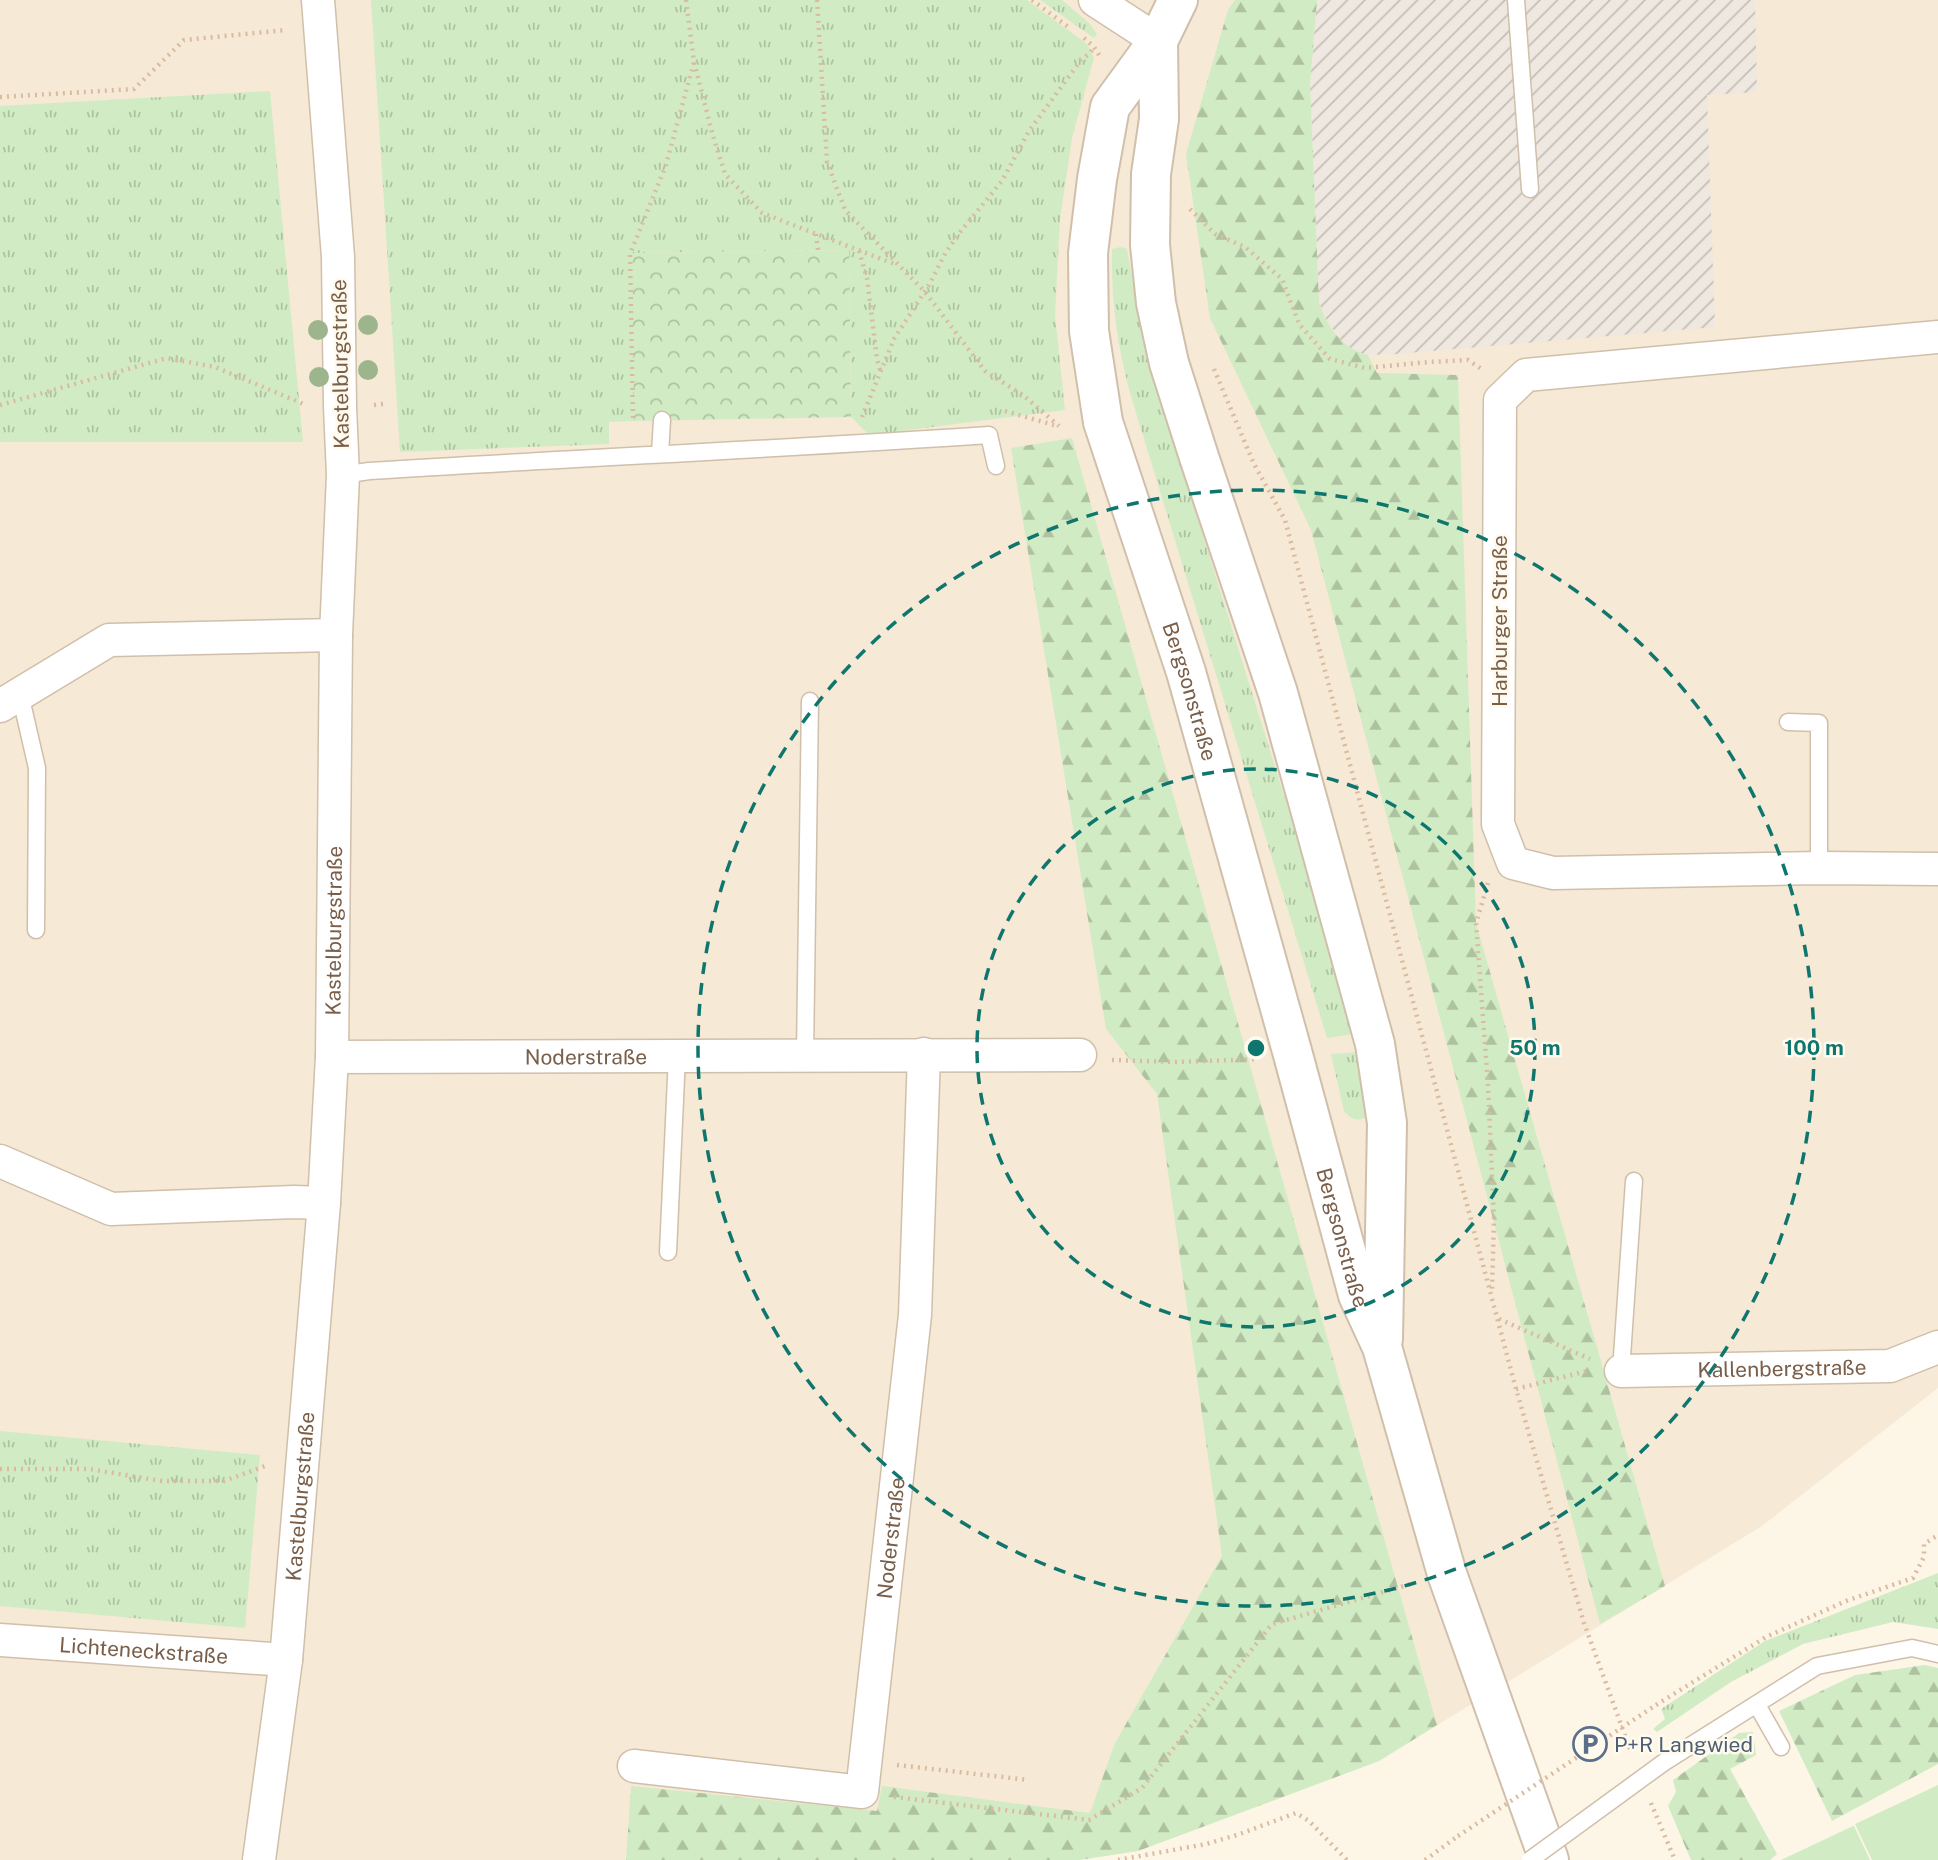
<svg xmlns="http://www.w3.org/2000/svg" width="1938" height="1860" font-family="'Public Sans',sans-serif">
<style>
.residential{fill:#f6e9d5}
.industrial{fill:url(#industrial-furrows)}
.grass{fill:url(#grass-tufts)}
.forest{fill:url(#forest-firs)}
.park{fill:url(#park-crowns)}
.pitch{fill:#d1ecc4}
.lines{fill:none;stroke-linecap:round;stroke-linejoin:round}
.service-casing{stroke:#d0bfab;stroke-width:19}
.minor-casing{stroke:#d0bfab;stroke-width:35}
.tertiary-casing{stroke:#d0bfab;stroke-width:42}
.path{stroke:#dabba0;stroke-width:4.5;stroke-dasharray:2 5;stroke-linecap:butt}
.service{stroke:#fff;stroke-width:16}
.minor{stroke:#fff;stroke-width:32}
.tertiary{stroke:#fff;stroke-width:38}
.service-bridge-casing{stroke:#d0bfab;stroke-width:19;stroke-linecap:butt}
.path-bridge{stroke:#dabba0;stroke-width:4.5;stroke-dasharray:2 5;stroke-linecap:butt}
.service-bridge{stroke:#fff;stroke-width:16}
.tree{fill:#9db58c}
.ring{fill:none;stroke:#0f766e;stroke-width:3.5;stroke-dasharray:12 9}
.labels{text-anchor:middle;dominant-baseline:central;stroke-width:5;stroke-linejoin:round;paint-order:stroke}
.street-label{font-size:21px;fill:#795e49;stroke:#fffaee}
.service-label{font-size:21px;fill:#4e5e75;stroke:#fffaee;text-anchor:start}
.centre{fill:#0f766e;stroke:#fffaee;stroke-width:3.5}
.ring-label{font-size:21px;text-anchor:middle;font-weight:bold;fill:#0f766e;stroke:#fffaee;stroke-width:5;stroke-linejoin:round;paint-order:stroke}
</style>
<defs>
<pattern id="industrial-furrows" width="10" height="10" patternUnits="userSpaceOnUse" patternTransform="scale(1.75)"><rect width="10" height="10" fill="#eee8e1"/><path d="M-1 1l2-2M0 10L10 0M9 11l2-2" fill="none" stroke="#c6bfb8"/></pattern>
<pattern id="grass-tufts" width="24" height="20" patternUnits="userSpaceOnUse" patternTransform="scale(1.75)"><rect width="24" height="20" fill="#d1ecc4"/><path d="M3 7l-1-3M5 7V3M7 7l1-3M15 17l-1-3M17 17v-4M19 17l1-3" fill="none" stroke="#aec2a1"/></pattern>
<pattern id="forest-firs" width="22" height="20" patternUnits="userSpaceOnUse" patternTransform="scale(1.75)"><rect width="22" height="20" fill="#d1ecc4"/><path d="M5 1l3.5 6h-7zM16 11l3.5 6h-7z" fill="#aec2a1"/></pattern>
<pattern id="park-crowns" width="20" height="18" patternUnits="userSpaceOnUse" patternTransform="scale(1.75)"><rect width="20" height="18" fill="#d1ecc4"/><path d="M2 6a3 3 0 1 1 6 0M12 15a3 3 0 1 1 6 0" fill="none" stroke="#aec2a1"/></pattern>
</defs>
<rect width="100%" height="100%" fill="#fdf6e7"/>
<!-- residential -->
<path class="residential" d="M 0,0 L 1938,0 L 1938,1388 L 1762,1526 L 1379,1761 L 1138,1851 L 1079,1860 L 0,1860 Z"/>
<!-- industrial -->
<path class="industrial" d="M 1317,0 L 1755,0 L 1757,92 L 1707,95 L 1715,327 L 1396,354 L 1368,355 L 1353,351 L 1339,338 L 1326,319 L 1319,303 L 1310,84 Z"/>
<!-- grass -->
<path class="grass" d="M 371,0 L 1027,0 L 1087,44 L 1094,58 L 1072,138 L 1060,219 L 1055,315 L 1065,410 L 869,435 L 851,417 L 849,250 L 633,253 L 634,421 L 609,422 L 609,444 L 400,452 Z
M 1040,0 L 1062,0 L 1089,23 L 1097,34 L 1094,38 Z
M 270,91 L 303,442 L 0,442 L 0,106 Z
M 1121,247 L 1127,249 L 1146,353 L 1336,962 L 1354,1034 L 1327,1038 L 1130,393 C 1117,343 1111,302 1112,249 Z
M 1359,1052 L 1367,1117 C 1357,1122 1351,1119 1344,1111 L 1331,1054 Z
M 0,1431 L 260,1455 L 245,1628 L 0,1606 Z
M 1938,1573 L 1938,1629 L 1893,1622 L 1803,1644 L 1731,1682 L 1657,1732 L 1653,1729 L 1665,1719 L 1661,1709 L 1765,1641 Z"/>
<!-- forest -->
<path class="forest" d="M 1235,0 L 1317,0 L 1310,84 L 1319,303 C 1328,327 1341,348 1368,355 L 1377,373 L 1458,375 L 1476,923 L 1665,1586 L 1600,1624 L 1311,530 L 1210,318 L 1186,154 L 1228,10 Z
M 1072,438 L 1437,1725 L 1379,1761 L 1138,1851 L 1079,1860 L 626,1860 L 631,1786 L 877,1811 L 882,1786 L 1090,1813 L 1115,1743 L 1222,1556 L 1157,1094 L 1106,1029 L 1011,448 Z
M 1925,1665 L 1938,1668 L 1938,1764 L 1832,1821 L 1779,1711 L 1855,1675 Z
M 1753,1732 L 1756,1755 L 1730,1769 L 1777,1854 L 1770,1860 L 1691,1860 L 1668,1806 L 1676,1792 L 1673,1780 L 1739,1733 Z"/>
<!-- park -->
<path class="park" d="M 849,250 L 851,417 L 634,421 L 632,253 Z"/>
<!-- pitch -->
<path class="pitch" d="M 1938,1785 L 1938,1860 L 1872,1860 L 1855,1824 Z
M 1854,1826 L 1870,1860 L 1781,1860 L 1853,1826 Z"/>
<g class="lines">
<!-- service casing -->
<g class="service-casing">
<path id="service" d="M 1516,0 L 1530,189
M 660,454 L 662,420
M 343,475 L 369,471 C 576,458 782,449 989,435 L 996,466
M 20,694 L 37,768 L 36,930
M 1788,722 L 1819,723 L 1819,868
M 805,1055 L 810,701
M 668,1252 L 677,1056
M 1621,1371 L 1634,1181
M 1757,1705 L 1781,1747
M 1663,1763 L 1817,1666 L 1912,1648 L 1938,1654"/>
</g>
<!-- minor casing -->
<g class="minor-casing">
<g id="minor">
<path d="M 1095,0 L 1158,41"/>
<path d="M 1938,337 L 1526,375 L 1500,400 L 1498,824 L 1513,863 L 1553,873 L 1819,868 L 1938,869"/>
<path d="M 0,706 L 109,640 L 336,635"/>
<path id="s1" d="M 332,1057 L 1080,1055"/>
<path d="M 0,1161 L 111,1209 L 294,1202 L 324,1203"/>
<path id="s2" d="M 1621,1371 L 1890,1366 L 1938,1347"/>
<path id="s3" d="M 0,1640 L 286,1660"/>
<path id="s4" d="M 634,1766 L 862,1792 L 915,1315 L 924,1054"/>
<path id="s5" d="M 259,1860 L 286,1660 L 324,1203 L 332,1057 L 336,635 L 343,475 L 340,407 L 338,257 L 318,0"/>
</g>
</g>
<!-- tertiary casing -->
<g class="tertiary-casing">
<g id="tertiary">
<path id="s6" d="M 1178,0 L 1158,41 L 1110,107 L 1097,179 L 1088,253 L 1089,331 L 1103,422 L 1186,672 L 1292,1051 L 1358,1295 L 1382,1347 L 1447,1574 L 1549,1860"/>
<path d="M 1158,41 L 1159,119 L 1151,174 L 1150,245 L 1156,303 L 1169,363 L 1199,457 L 1278,693 L 1375,1044 L 1387,1123 L 1383,1339"/>
</g>
</g>
<!-- path -->
<path class="path" d="M 686,0 L 694,62 L 713,136 L 725,174 L 762,213 L 897,265
M 817,0 L 827,162 L 845,210 L 925,292 L 985,371 L 1024,396 L 1059,426
M 1032,0 L 1071,29
M 1084,38 L 1094,47 L 1101,58
M 0,97 L 134,89 L 184,40 L 286,30
M 1190,209 L 1215,234 L 1245,247 L 1282,279 L 1299,324 L 1330,359 L 1365,368 L 1429,362 L 1468,360 L 1483,370
M 816,234 L 818,250
M 859,251 L 867,278 L 877,359 L 881,373
M 1214,369 L 1254,464 L 1285,520 L 1516,1389 L 1584,1623 L 1631,1752
M 0,405 L 167,358 L 215,367 L 306,405
M 374,405 L 384,404
M 1005,411 L 1057,426
M 862,417 L 894,339 L 929,285 L 946,252 L 961,231 L 1002,181 L 1029,131 L 1081,60 L 1090,53 L 1094,47
M 633,418 L 630,254 L 666,165 L 694,62
M 1488,883 L 1476,923 L 1488,1085 L 1494,1219 L 1492,1289
M 1112,1060 L 1175,1062 L 1257,1059
M 1499,1319 L 1590,1359
M 1516,1389 L 1587,1371
M 0,1469 L 89,1469 L 162,1481 L 224,1481 L 268,1465
M 1656,1705 L 1766,1637 L 1846,1601 L 1913,1578 L 1924,1557 L 1924,1544 L 1938,1535
M 897,1765 L 1029,1780
M 894,1797 L 1089,1820 L 1142,1788 L 1272,1624 L 1411,1584
M 1651,1803 L 1675,1860
M 1118,1860 L 1206,1844 L 1237,1835 L 1296,1813 L 1309,1821 L 1347,1860
M 1425,1860 L 1458,1836"/>
<!-- service -->
<use href="#service" class="service"/>
<!-- minor -->
<use href="#minor" class="minor"/>
<!-- tertiary -->
<use href="#tertiary" class="tertiary"/>
<!-- service-bridge casing -->
<g class="service-bridge-casing">
<path id="service-bridge" d="M 1530,1860 L 1663,1763"/>
</g>
<!-- path-bridge -->
<path class="path-bridge" d="M 1458,1836 L 1656,1705"/>
<!-- service-bridge -->
<use href="#service-bridge" class="service-bridge"/>
</g>
<!-- trees -->
<g class="tree">
<circle cx="368" cy="325" r="10"/>
<circle cx="318" cy="330" r="10"/>
<circle cx="368" cy="370" r="10"/>
<circle cx="319" cy="377" r="10"/>
</g>
<!-- distance rings -->
<g class="ring">
<circle cx="1256" cy="1048" r="279"/>
<circle cx="1256" cy="1048" r="558"/>
</g>
<!-- icons -->
<defs>
<g id="parking-ring" transform="scale(1.75)"><circle r="9.5" fill="#fffaee" stroke="#5c6f8a" stroke-width="1.5"/><path d="M-3.5-5.5H1a3.5 3.5 0 0 1 0 7H-1V5.5H-3.5ZM-1-3.4V-.6H.8a1.4 1.4 0 0 0 0-2.8Z" fill="#5c6f8a"/></g>
</defs>
<g fill-rule="evenodd">
<use href="#parking-ring" x="1590" y="1744"/>
</g>
<g class="labels">
<!-- street labels -->
<g class="street-label">
<text transform="translate(340 364) rotate(-91)">Kastelburgstraße</text>
<text transform="translate(1499 621) rotate(-90)">Harburger Straße</text>
<text stroke="none"><textPath href="#s6" startOffset="728">Bergsonstraße</textPath></text>
<text stroke="none"><textPath href="#s5" startOffset="933">Kastelburgstraße</textPath></text>
<text stroke="none"><textPath href="#s1" startOffset="254">Noderstraße</textPath></text>
<text stroke="none"><textPath href="#s6" startOffset="1295">Bergsonstraße</textPath></text>
<text stroke="none"><textPath href="#s2" startOffset="161">Kallenbergstraße</textPath></text>
<text stroke="none"><textPath href="#s5" startOffset="366">Kastelburgstraße</textPath></text>
<text stroke="none"><textPath href="#s4" startOffset="485">Noderstraße</textPath></text>
<text stroke="none"><textPath href="#s3" startOffset="144">Lichteneckstraße</textPath></text>
</g>
<!-- service labels -->
<g class="service-label">
<text x="1614" y="1744">P+R Langwied</text>
</g>
</g>
<circle cx="1256" cy="1048" r="10" class="centre"/>
<g class="ring-label">
<text x="1535" y="1055">50 m</text>
<text x="1814" y="1055">100 m</text>
</g>
</svg>
